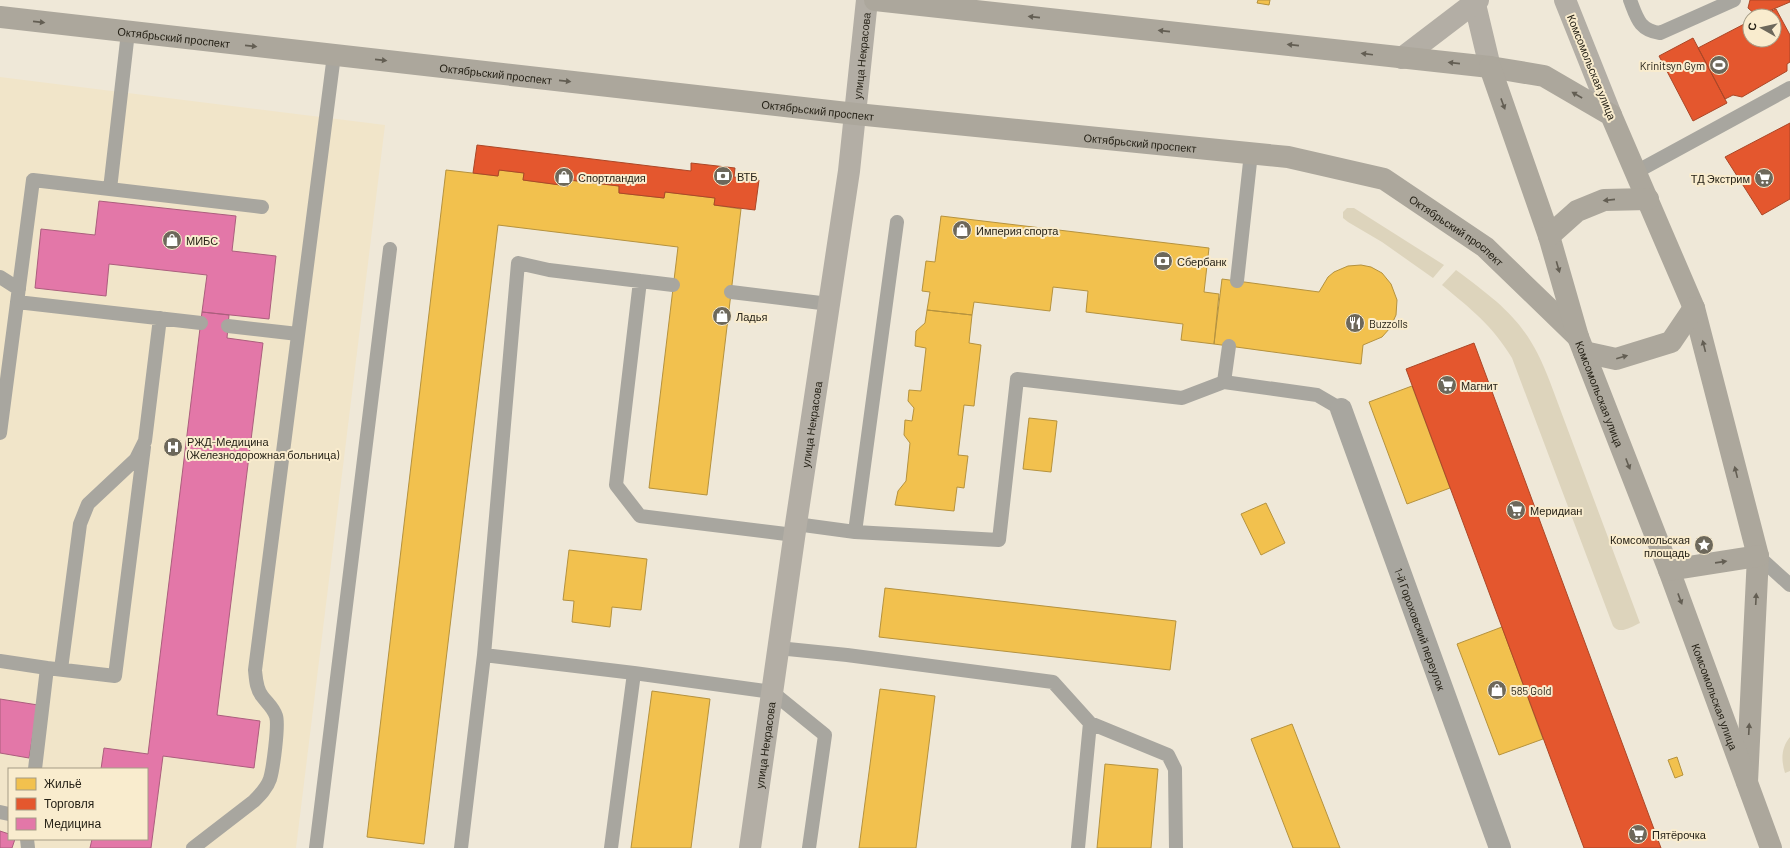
<svg xmlns="http://www.w3.org/2000/svg" width="1790" height="848" font-family="Barlow,sans-serif">
<style>
.built{fill:#f1e5c9;fill-rule:evenodd}
.green{fill:#ddd4bc}
.homes{fill:#f2c14e;stroke:#b5923e}
.shops{fill:#e4572e;stroke:#ab4727}
.health{fill:#e377a8;stroke:#ab5e7d}
.lines{fill:none;stroke-linecap:round;stroke-linejoin:round}
.lane{stroke:#a8a69f;stroke-width:14}
.street{stroke:#a8a69f;stroke-width:22}
.secondary{stroke:#b3aea5;stroke-width:22}
.primary{stroke:#aca79c;stroke-width:22}
.oneway{fill:#635e53}
.labels{text-anchor:middle;dominant-baseline:central;stroke-width:4;stroke-linejoin:round;paint-order:stroke}
.street-label{font-size:11px;fill:#272318;stroke:#f9ecce}
.poi-label{font-size:11px;fill:#272318;stroke:#f9ecce;text-anchor:start}
</style>
<rect width="100%" height="100%" fill="#efe8d8"/>
<!-- built -->
<path class="built" d="M 0,77 L 385,125 L 296,848 L 0,848 ZM 9,769 L 147,769 L 147,839 L 9,839 Z"/>
<!-- green -->
<path class="green" d="M 1347,208 L 1354,208 L 1444,265 L 1433,278 L 1382,242 L 1348,222 L 1343,218 L 1343,212 Z
M 1456,270 C 1504,306 1528,323 1550,382 L 1640,623 C 1631,627 1620,635 1613,626 L 1512,358 C 1492,325 1472,310 1442,285 Z
M 1790,737 L 1790,771 L 1785,773 C 1781,760 1781,748 1790,737 Z"/>
<!-- homes -->
<path class="homes" d="M 1258,0 L 1270,0 L 1269,5 L 1257,3 Z
M 446,170 L 498,176 L 499,170 L 524,173 L 523,180 L 568,186 L 569,180 L 619,186 L 619,193 L 664,198 L 665,192 L 715,198 L 714,205 L 741,209 L 707,495 L 649,488 L 678,247 L 498,225 L 424,844 L 367,837 Z
M 941,216 L 1209,248 L 1204,292 L 1219,294 L 1214,344 L 1181,340 L 1183,324 L 1086,312 L 1088,291 L 1053,287 L 1050,311 L 974,302 L 972,315 L 927,310 L 930,292 L 922,291 L 926,261 L 935,262 Z
M 1361,265 L 1371,267 L 1382,273 L 1391,284 L 1397,300 L 1396,315 L 1390,328 L 1382,337 L 1363,345 L 1361,364 L 1214,344 L 1222,279 L 1319,292 L 1328,277 L 1334,272 L 1348,266 Z
M 927,310 L 972,315 L 969,343 L 981,345 L 974,406 L 964,405 L 958,455 L 968,456 L 964,488 L 957,487 L 954,511 L 895,505 L 898,491 L 906,481 L 910,443 L 904,435 L 905,420 L 912,421 L 914,408 L 908,401 L 909,390 L 921,391 L 926,348 L 915,346 L 916,331 L 925,323 Z
M 1412,386 L 1450,488 L 1407,504 L 1369,402 Z
M 1029,418 L 1057,421 L 1051,472 L 1023,469 Z
M 1266,503 L 1285,543 L 1261,555 L 1241,514 Z
M 569,550 L 647,559 L 641,610 L 612,607 L 610,627 L 572,622 L 574,601 L 563,600 Z
M 885,588 L 1176,621 L 1170,670 L 879,637 Z
M 1502,627 L 1543,739 L 1499,755 L 1457,644 Z
M 880,689 L 935,696 L 916,848 L 859,848 Z
M 652,691 L 710,699 L 691,848 L 631,848 Z
M 1292,724 L 1340,848 L 1293,848 L 1251,739 Z
M 1677,757 L 1683,775 L 1675,778 L 1668,760 Z
M 1105,764 L 1158,769 L 1151,848 L 1097,848 Z"/>
<!-- shops -->
<path class="shops" d="M 1750,0 L 1790,0 L 1790,2 L 1757,16 L 1748,8 Z
M 1776,9 L 1790,35 L 1790,62 L 1787,64 L 1787,71 L 1742,97 L 1733,95 L 1725,99 L 1698,48 L 1750,21 L 1750,40 L 1774,40 L 1774,16 L 1760,16 Z
M 1693,38 L 1727,103 L 1693,121 L 1659,56 Z
M 1790,123 L 1790,199 L 1762,215 L 1725,157 Z
M 477,145 L 691,171 L 691,163 L 735,168 L 734,177 L 759,180 L 755,210 L 714,205 L 715,198 L 665,192 L 664,198 L 619,193 L 619,186 L 569,180 L 568,186 L 523,180 L 524,173 L 499,170 L 498,176 L 473,173 Z
M 1474,343 L 1661,848 L 1584,848 L 1406,369 Z"/>
<!-- health -->
<path class="health" d="M 99,201 L 236,216 L 232,251 L 276,256 L 269,319 L 202,312 L 207,275 L 109,264 L 106,296 L 35,288 L 41,229 L 95,235 Z
M 202,312 L 229,315 L 227,338 L 263,343 L 217,715 L 260,721 L 254,768 L 163,756 L 151,848 L 90,848 L 92,839 L 147,839 L 147,769 L 101,769 L 104,748 L 148,754 Z
M 0,699 L 38,705 L 29,758 L 0,753 Z
M 0,831 L 9,834 L 9,839 L 15,839 L 12,848 L 0,848 Z"/>
<g class="lines">
<!-- lane -->
<path class="lane" d="M 1630,0 C 1637,18 1639,30 1660,33 L 1734,0
M 1636,172 L 1790,88
M 110,189 L 128,32
M 0,277 L 19,289
M 640,281 L 616,485 L 640,516 L 794,535
M 1237,281 L 1251,153
M 731,292 L 829,304
M 17,302 L 201,323
M 228,326 L 298,334
M 1224,382 L 1229,346
M 0,433 L 33,180 L 262,207
M 796,524 L 855,532 L 999,540 L 1017,379 L 1182,398 L 1224,382 L 1317,395 L 1341,409
M 855,532 L 897,222
M 1758,556 L 1790,585
M 778,648 L 847,655 L 1053,682 L 1090,723 L 1078,848
M 484,655 L 518,263 L 549,270 L 673,285
M 0,661 L 47,668 L 35,769
M 47,668 L 115,676 L 144,447
M 61,669 L 80,524 L 88,504 L 136,459 L 145,441 L 160,318
M 1090,723 L 1168,755 L 1175,769 L 1176,848
M 0,812 L 9,814
M 27,839 L 28,848
M 193,848 L 254,801 C 260,795 267,788 270,779 C 273,769 279,725 276,716 C 273,707 267,703 262,696 C 256,688 256,679 255,670 L 334,55
M 316,848 L 390,249
M 461,848 L 484,655 L 634,673
M 611,848 L 634,673 L 772,692 L 825,735 L 809,848"/>
<!-- street -->
<path class="street" id="s1" d="M 1341,409 L 1500,848"/>
<!-- secondary -->
<g class="secondary">
<path d="M 1474,0 L 1490,67"/>
<path d="M 1565,0 L 1611,115"/>
<path d="M 1402,58 L 1478,0"/>
<path id="s2" d="M 750,848 L 796,524 L 849,171 L 867,0"/>
</g>
<!-- primary -->
<g class="primary">
<path d="M 875,0 L 1490,67 L 1544,76 L 1611,115 L 1694,308 L 1758,556 L 1747,782"/>
<path id="s3" d="M 0,17 L 856,114 L 1288,157 L 1384,179 L 1485,247 L 1578,337"/>
<path id="s4" d="M 1490,67 L 1549,236 L 1578,337 L 1669,570 L 1771,848"/>
<path d="M 1549,236 L 1577,211 L 1604,200 L 1648,199"/>
<path d="M 1584,352 L 1616,359 L 1671,342 L 1694,308"/>
<path d="M 1669,570 L 1758,556"/>
</g>
</g>
<!-- one-way arrows -->
<defs><path id="oneway-solid" d="M-6-.8H1V-3.2L6.5 0L1 3.2V.8H-6Z"/></defs>
<g class="oneway">
<use href="#oneway-solid" transform="translate(1034 17) rotate(-174)"/>
<use href="#oneway-solid" transform="translate(39 22) rotate(6)"/>
<use href="#oneway-solid" transform="translate(1164 31) rotate(-174)"/>
<use href="#oneway-solid" transform="translate(1293 45) rotate(-174)"/>
<use href="#oneway-solid" transform="translate(251 46) rotate(6)"/>
<use href="#oneway-solid" transform="translate(1367 54) rotate(-173)"/>
<use href="#oneway-solid" transform="translate(381 60) rotate(6)"/>
<use href="#oneway-solid" transform="translate(1454 63) rotate(-174)"/>
<use href="#oneway-solid" transform="translate(565 81) rotate(6)"/>
<use href="#oneway-solid" transform="translate(1577 95) rotate(-150)"/>
<use href="#oneway-solid" transform="translate(1503 104) rotate(70)"/>
<use href="#oneway-solid" transform="translate(1609 200) rotate(174)"/>
<use href="#oneway-solid" transform="translate(1558 267) rotate(74)"/>
<use href="#oneway-solid" transform="translate(1704 346) rotate(-104)"/>
<use href="#oneway-solid" transform="translate(1622 357) rotate(-16)"/>
<use href="#oneway-solid" transform="translate(1628 464) rotate(69)"/>
<use href="#oneway-solid" transform="translate(1736 472) rotate(-104)"/>
<use href="#oneway-solid" transform="translate(1721 562) rotate(-8)"/>
<use href="#oneway-solid" transform="translate(1680 599) rotate(70)"/>
<use href="#oneway-solid" transform="translate(1756 599) rotate(-87)"/>
<use href="#oneway-solid" transform="translate(1749 729) rotate(-87)"/>
</g>
<!-- icons -->
<defs>
<g id="stadium-disc" transform="scale(1)"><circle r="9.5" fill="#6d685b" stroke="#f9ecce"/><path d="M0-5a6.5 5 0 1 0 0 10a6.5 5 0 1 0 0-10ZM-3.5-1.8h7v3.6h-7Z" fill="#fff"/></g>
<g id="bank-disc" transform="scale(1)"><circle r="9.5" fill="#6d685b" stroke="#f9ecce"/><path d="M-6-4H6V4H-6ZM0-2.3a2.3 2.3 0 1 0 0 4.6a2.3 2.3 0 1 0 0-4.6Z" fill="#fff"/></g>
<g id="shop-disc" transform="scale(1)"><circle r="9.5" fill="#6d685b" stroke="#f9ecce"/><path d="M-5-2.5h2.3a2.7 3.5 0 0 1 5.4 0H5L5.5 6h-11ZM-1.5-2.5h3a1.5 2.3 0 0 0-3 0Z" fill="#fff"/></g>
<g id="supermarket-disc" transform="scale(1)"><circle r="9.5" fill="#6d685b" stroke="#f9ecce"/><path d="M-6-5.5h2.5l.6 2H6L4.5 2H-2.5L-4.4-4H-6ZM-1.5 3.2a1.3 1.3 0 1 0 .1 0ZM3 3.2a1.3 1.3 0 1 0 .1 0Z" fill="#fff"/></g>
<g id="restaurant-disc" transform="scale(1)"><circle r="9.5" fill="#6d685b" stroke="#f9ecce"/><path d="M-5-6h1v4h1v-4h1v4h1v-4h1v5L-1.5 .5V6h-2V.5L-5-1ZM5-6V6H3V1.5H1.5Q1.5-4 5-6Z" fill="#fff"/></g>
<g id="hospital-disc" transform="scale(1)"><circle r="9.5" fill="#6d685b" stroke="#f9ecce"/><path d="M-5-5h3v3.5h4V-5h3V5h-3V1.5h-4V5h-3Z" fill="#fff"/></g>
<g id="sight-disc" transform="scale(1)"><circle r="9.5" fill="#6d685b" stroke="#f9ecce"/><path d="M0-6L1.8-2.2L6-1.7L2.9 1.2L3.7 5.4L0 3.3L-3.7 5.4L-2.9 1.2L-6-1.7L-1.8-2.2Z" fill="#fff"/></g>
</defs>
<g fill-rule="evenodd">
<use href="#stadium-disc" x="1719" y="65"/>
<use href="#bank-disc" x="723" y="176"/>
<use href="#shop-disc" x="564" y="177"/>
<use href="#supermarket-disc" x="1764" y="178"/>
<use href="#shop-disc" x="962" y="230"/>
<use href="#shop-disc" x="172" y="240"/>
<use href="#bank-disc" x="1163" y="261"/>
<use href="#shop-disc" x="722" y="316"/>
<use href="#restaurant-disc" x="1355" y="323"/>
<use href="#supermarket-disc" x="1447" y="385"/>
<use href="#hospital-disc" x="173" y="447"/>
<use href="#supermarket-disc" x="1516" y="510"/>
<use href="#sight-disc" x="1704" y="545"/>
<use href="#shop-disc" x="1497" y="690"/>
<use href="#supermarket-disc" x="1638" y="834"/>
</g>
<g class="labels">
<!-- street labels -->
<g class="street-label">
<text stroke="none"><textPath href="#s3" startOffset="175">Октябрьский проспект</textPath></text>
<text stroke="none"><textPath href="#s2" startOffset="800">улица Некрасова</textPath></text>
<text transform="translate(1592 67) rotate(68)">Комсомольская улица</text>
<text stroke="none"><textPath href="#s3" startOffset="499">Октябрьский проспект</textPath></text>
<text stroke="none"><textPath href="#s3" startOffset="823">Октябрьский проспект</textPath></text>
<text stroke="none"><textPath href="#s3" startOffset="1147">Октябрьский проспект</textPath></text>
<text stroke="none"><textPath href="#s3" startOffset="1483">Октябрьский проспект</textPath></text>
<text stroke="none"><textPath href="#s4" startOffset="345">Комсомольская улица</textPath></text>
<text stroke="none"><textPath href="#s2" startOffset="428">улица Некрасова</textPath></text>
<text stroke="none"><textPath href="#s1" startOffset="234">1-й Гороховский переулок</textPath></text>
<text stroke="none"><textPath href="#s4" startOffset="669">Комсомольская улица</textPath></text>
<text stroke="none"><textPath href="#s2" startOffset="104">улица Некрасова</textPath></text>
</g>
<!-- poi labels -->
<g class="poi-label">
<text x="1705" y="65" text-anchor="end">Krinitsyn Gym</text>
<text x="737" y="176">ВТБ</text>
<text x="578" y="177">Спортландия</text>
<text x="1750" y="178" text-anchor="end">ТД Экстрим</text>
<text x="976" y="230">Империя спорта</text>
<text x="186" y="240">МИБС</text>
<text x="1177" y="261">Сбербанк</text>
<text x="736" y="316">Ладья</text>
<text x="1369" y="323">Buzzolls</text>
<text x="1461" y="385">Магнит</text>
<text x="187" y="441">РЖД-Медицина<tspan x="187" dy="13">(Железнодорожная больница)</tspan></text>
<text x="1530" y="510">Меридиан</text>
<text x="1690" y="539" text-anchor="end">Комсомольская<tspan x="1690" dy="13">площадь</tspan></text>
<text x="1511" y="690">585 Gold</text>
<text x="1652" y="834">Пятёрочка</text>
</g>
</g>
<!-- legend -->
<rect x="8" y="768" width="140" height="72" fill="#f9ecce" stroke="#a59c85"/>
<rect x="16" y="778" width="20" height="12" fill="#f2c14e" stroke="#a59c85"/>
<text x="44" y="788" font-size="12" fill="#272318">Жильё</text>
<rect x="16" y="798" width="20" height="12" fill="#e4572e" stroke="#a59c85"/>
<text x="44" y="808" font-size="12" fill="#272318">Торговля</text>
<rect x="16" y="818" width="20" height="12" fill="#e377a8" stroke="#a59c85"/>
<text x="44" y="828" font-size="12" fill="#272318">Медицина</text>
<!-- north arrow -->
<g transform="translate(1762 28) rotate(278)"><circle r="19" fill="#f9ecce" stroke="#a59c85"/>
<path d="M0-3L7 15L0 10L-7 15Z" fill="#6d685b"/>
<text y="-6" font-size="11" font-weight="bold" text-anchor="middle" fill="#272318">С</text>
</g>
</svg>
